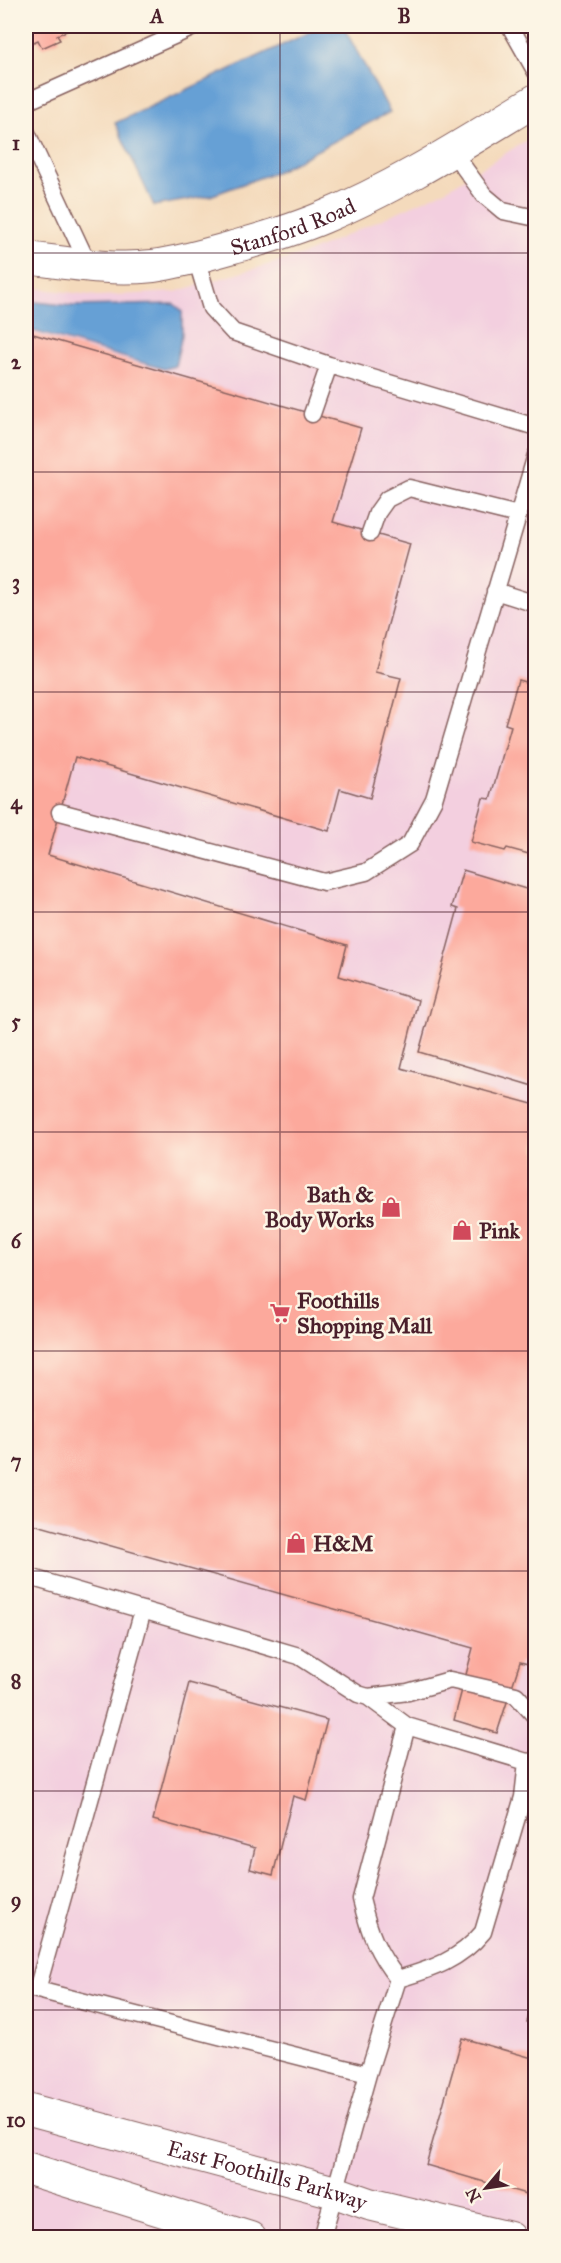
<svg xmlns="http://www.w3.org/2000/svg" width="561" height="2263" font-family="'IM FELL Great Primer',serif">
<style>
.built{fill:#f3cfdf}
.water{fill:#66a0d5;stroke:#586080;stroke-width:1.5}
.building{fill:#fca99c}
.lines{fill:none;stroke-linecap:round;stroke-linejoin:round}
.lane-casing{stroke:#86605e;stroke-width:19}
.street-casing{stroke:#86605e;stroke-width:34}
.lane{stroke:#fff;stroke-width:16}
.street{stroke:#fff;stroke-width:32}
.grid{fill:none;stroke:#4a1f2b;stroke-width:1.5;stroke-opacity:0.55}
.labels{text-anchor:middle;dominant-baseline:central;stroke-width:5;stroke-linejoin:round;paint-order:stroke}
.street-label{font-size:22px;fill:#4a1f2b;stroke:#fcf5e5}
.poi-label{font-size:22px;font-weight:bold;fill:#4a1f2b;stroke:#fcf5e5;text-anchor:start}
.neatline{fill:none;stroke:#4a1f2b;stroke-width:2}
.grid-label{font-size:20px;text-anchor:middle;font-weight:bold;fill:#4a1f2b}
</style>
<rect width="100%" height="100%" fill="#fcf5e5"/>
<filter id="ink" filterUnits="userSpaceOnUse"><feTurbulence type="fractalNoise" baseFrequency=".0167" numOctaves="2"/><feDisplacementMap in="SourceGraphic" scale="12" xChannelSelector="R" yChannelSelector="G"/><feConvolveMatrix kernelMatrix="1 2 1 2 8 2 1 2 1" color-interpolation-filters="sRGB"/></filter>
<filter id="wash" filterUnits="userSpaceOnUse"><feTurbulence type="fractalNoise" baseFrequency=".008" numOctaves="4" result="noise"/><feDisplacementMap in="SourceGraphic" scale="24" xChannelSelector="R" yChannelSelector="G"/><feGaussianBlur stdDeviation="1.35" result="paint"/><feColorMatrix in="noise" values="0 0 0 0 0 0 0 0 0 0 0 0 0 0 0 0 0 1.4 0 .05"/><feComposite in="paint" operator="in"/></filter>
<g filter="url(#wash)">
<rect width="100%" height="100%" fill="#f4dabc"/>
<!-- built -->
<path class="built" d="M 535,135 L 535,2237 L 26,2238 L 26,287 L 98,296 L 175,292 L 305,254 L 444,191 Z"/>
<!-- water -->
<path class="water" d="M 323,26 L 343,26 L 390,112 L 278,171 L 210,196 L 154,206 L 115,123 Z
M 26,301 L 73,306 L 174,304 L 182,311 L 182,335 L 175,366 L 164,369 L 26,329 Z"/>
<g id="blocks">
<!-- building -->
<path class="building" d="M 26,26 L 66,26 L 69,30 L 57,35 L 60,40 L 42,48 L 38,40 L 27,45 Z
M 26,332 L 361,428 L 333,522 L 410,544 L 375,672 L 401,678 L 370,798 L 340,789 L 329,831 L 75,757 L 48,855 L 347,945 L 339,976 L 418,1000 L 401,1068 L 536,1105 L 536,1666 L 520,1662 L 497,1733 L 454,1720 L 473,1648 L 26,1522 Z
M 518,680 L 536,685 L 536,856 L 507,848 L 505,851 L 471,842 L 483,798 L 490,799 L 511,726 L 505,724 Z
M 463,870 L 536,892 L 536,1079 L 533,1086 L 419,1052 L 458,909 L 452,907 Z
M 189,1683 L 327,1720 L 306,1800 L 293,1796 L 273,1875 L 250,1869 L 255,1848 L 153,1820 Z
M 535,1994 L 536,1994 L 536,2024 L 527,2022 Z
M 462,2038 L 536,2059 L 536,2197 L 426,2165 Z"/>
</g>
</g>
<g filter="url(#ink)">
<use href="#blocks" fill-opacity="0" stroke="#86605e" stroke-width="1.5"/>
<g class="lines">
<!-- lane casing -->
<g class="lane-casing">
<path id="lane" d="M 510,26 L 536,72
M 26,102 L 196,26
M 26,131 L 89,266
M 452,151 L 484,195 L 503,211 L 536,218
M 196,258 L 211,308 L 233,332 L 329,365 L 536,427
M 312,414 L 329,365
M 370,533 L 377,513 L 387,499 L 409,488 L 518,515
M 495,591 L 536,604
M 60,812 L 324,882 L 366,872 L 410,844 L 434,799 L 536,455
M 26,1576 L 299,1656 L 358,1694 L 368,1697 L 407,1726 L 527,1762 L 536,1761
M 368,1697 L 408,1692 L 450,1680 L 516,1695 L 536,1717
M 398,1979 C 432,1969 460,1960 483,1932 L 523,1797 L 527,1762
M 398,1979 C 377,1953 369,1932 361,1899 L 407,1726
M 26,1987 L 368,2074
M 37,1990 L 143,1610
M 322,2238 L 368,2074 L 398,1979"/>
</g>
<!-- street casing -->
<g class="street-casing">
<g id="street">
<path id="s1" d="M 26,258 C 67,263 111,271 153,266 C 182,262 209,254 237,246 C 266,238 296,229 324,217 C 397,187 468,141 536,100"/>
<path id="s2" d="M 26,2109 L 335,2192 L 369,2204 L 510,2238"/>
<path d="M 26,2168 L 250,2238"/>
</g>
</g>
<!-- lane -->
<use href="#lane" class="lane"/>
<!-- street -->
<use href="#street" class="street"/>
</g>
</g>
<!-- grid -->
<path class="grid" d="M 280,26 L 280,2238M 26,253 L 536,253M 26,472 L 536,472M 26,692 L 536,692M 26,912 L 536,912M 26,1132 L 536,1132M 26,1351 L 536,1351M 26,1571 L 536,1571M 26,1791 L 536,1791M 26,2010 L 536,2010"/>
<!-- icons -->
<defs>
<g id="shop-bare" transform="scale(1.62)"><path d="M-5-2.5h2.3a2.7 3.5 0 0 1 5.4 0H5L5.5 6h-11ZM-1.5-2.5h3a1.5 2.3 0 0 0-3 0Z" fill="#d1495b" stroke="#fcf5e5" stroke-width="2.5" paint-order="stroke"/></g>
<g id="supermarket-bare" transform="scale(1.62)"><path d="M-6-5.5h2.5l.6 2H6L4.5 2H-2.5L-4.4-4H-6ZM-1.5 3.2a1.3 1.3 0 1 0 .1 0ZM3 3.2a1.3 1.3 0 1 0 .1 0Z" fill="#d1495b" stroke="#fcf5e5" stroke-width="2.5" paint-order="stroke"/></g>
</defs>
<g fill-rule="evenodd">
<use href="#shop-bare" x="391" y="1207"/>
<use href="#shop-bare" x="462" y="1230"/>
<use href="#supermarket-bare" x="280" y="1313"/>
<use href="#shop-bare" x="296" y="1543"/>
</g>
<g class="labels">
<!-- street labels -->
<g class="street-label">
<text stroke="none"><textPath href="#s1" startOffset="273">Stanford Road</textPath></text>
<text stroke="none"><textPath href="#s2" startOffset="250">East Foothills Parkway</textPath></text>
</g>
<!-- poi labels -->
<g class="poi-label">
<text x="374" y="1194" text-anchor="end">Bath &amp;<tspan x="374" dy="25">Body Works</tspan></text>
<text x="479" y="1230">Pink</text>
<text x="297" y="1300">Foothills<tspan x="297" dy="25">Shopping Mall</tspan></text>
<text x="313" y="1543">H&amp;M</text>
</g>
</g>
<!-- margin -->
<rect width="561" height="2263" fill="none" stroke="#fcf5e5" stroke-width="66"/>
<!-- north arrow -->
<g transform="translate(486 2188) rotate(241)" stroke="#fcf5e5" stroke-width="4.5" paint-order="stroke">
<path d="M0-4.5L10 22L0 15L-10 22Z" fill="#4a1f2b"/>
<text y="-9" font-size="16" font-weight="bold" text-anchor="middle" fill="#4a1f2b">N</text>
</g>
<rect x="33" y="33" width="495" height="2197" class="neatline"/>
<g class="grid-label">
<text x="157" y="23">A</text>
<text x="404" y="23">B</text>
<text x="16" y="150">1</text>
<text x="16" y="369">2</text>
<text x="16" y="589">3</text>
<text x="16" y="809">4</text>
<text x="16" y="1028">5</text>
<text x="16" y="1248">6</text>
<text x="16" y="1468">7</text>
<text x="16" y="1688">8</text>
<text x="16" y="1907">9</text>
<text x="16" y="2127">10</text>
</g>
</svg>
